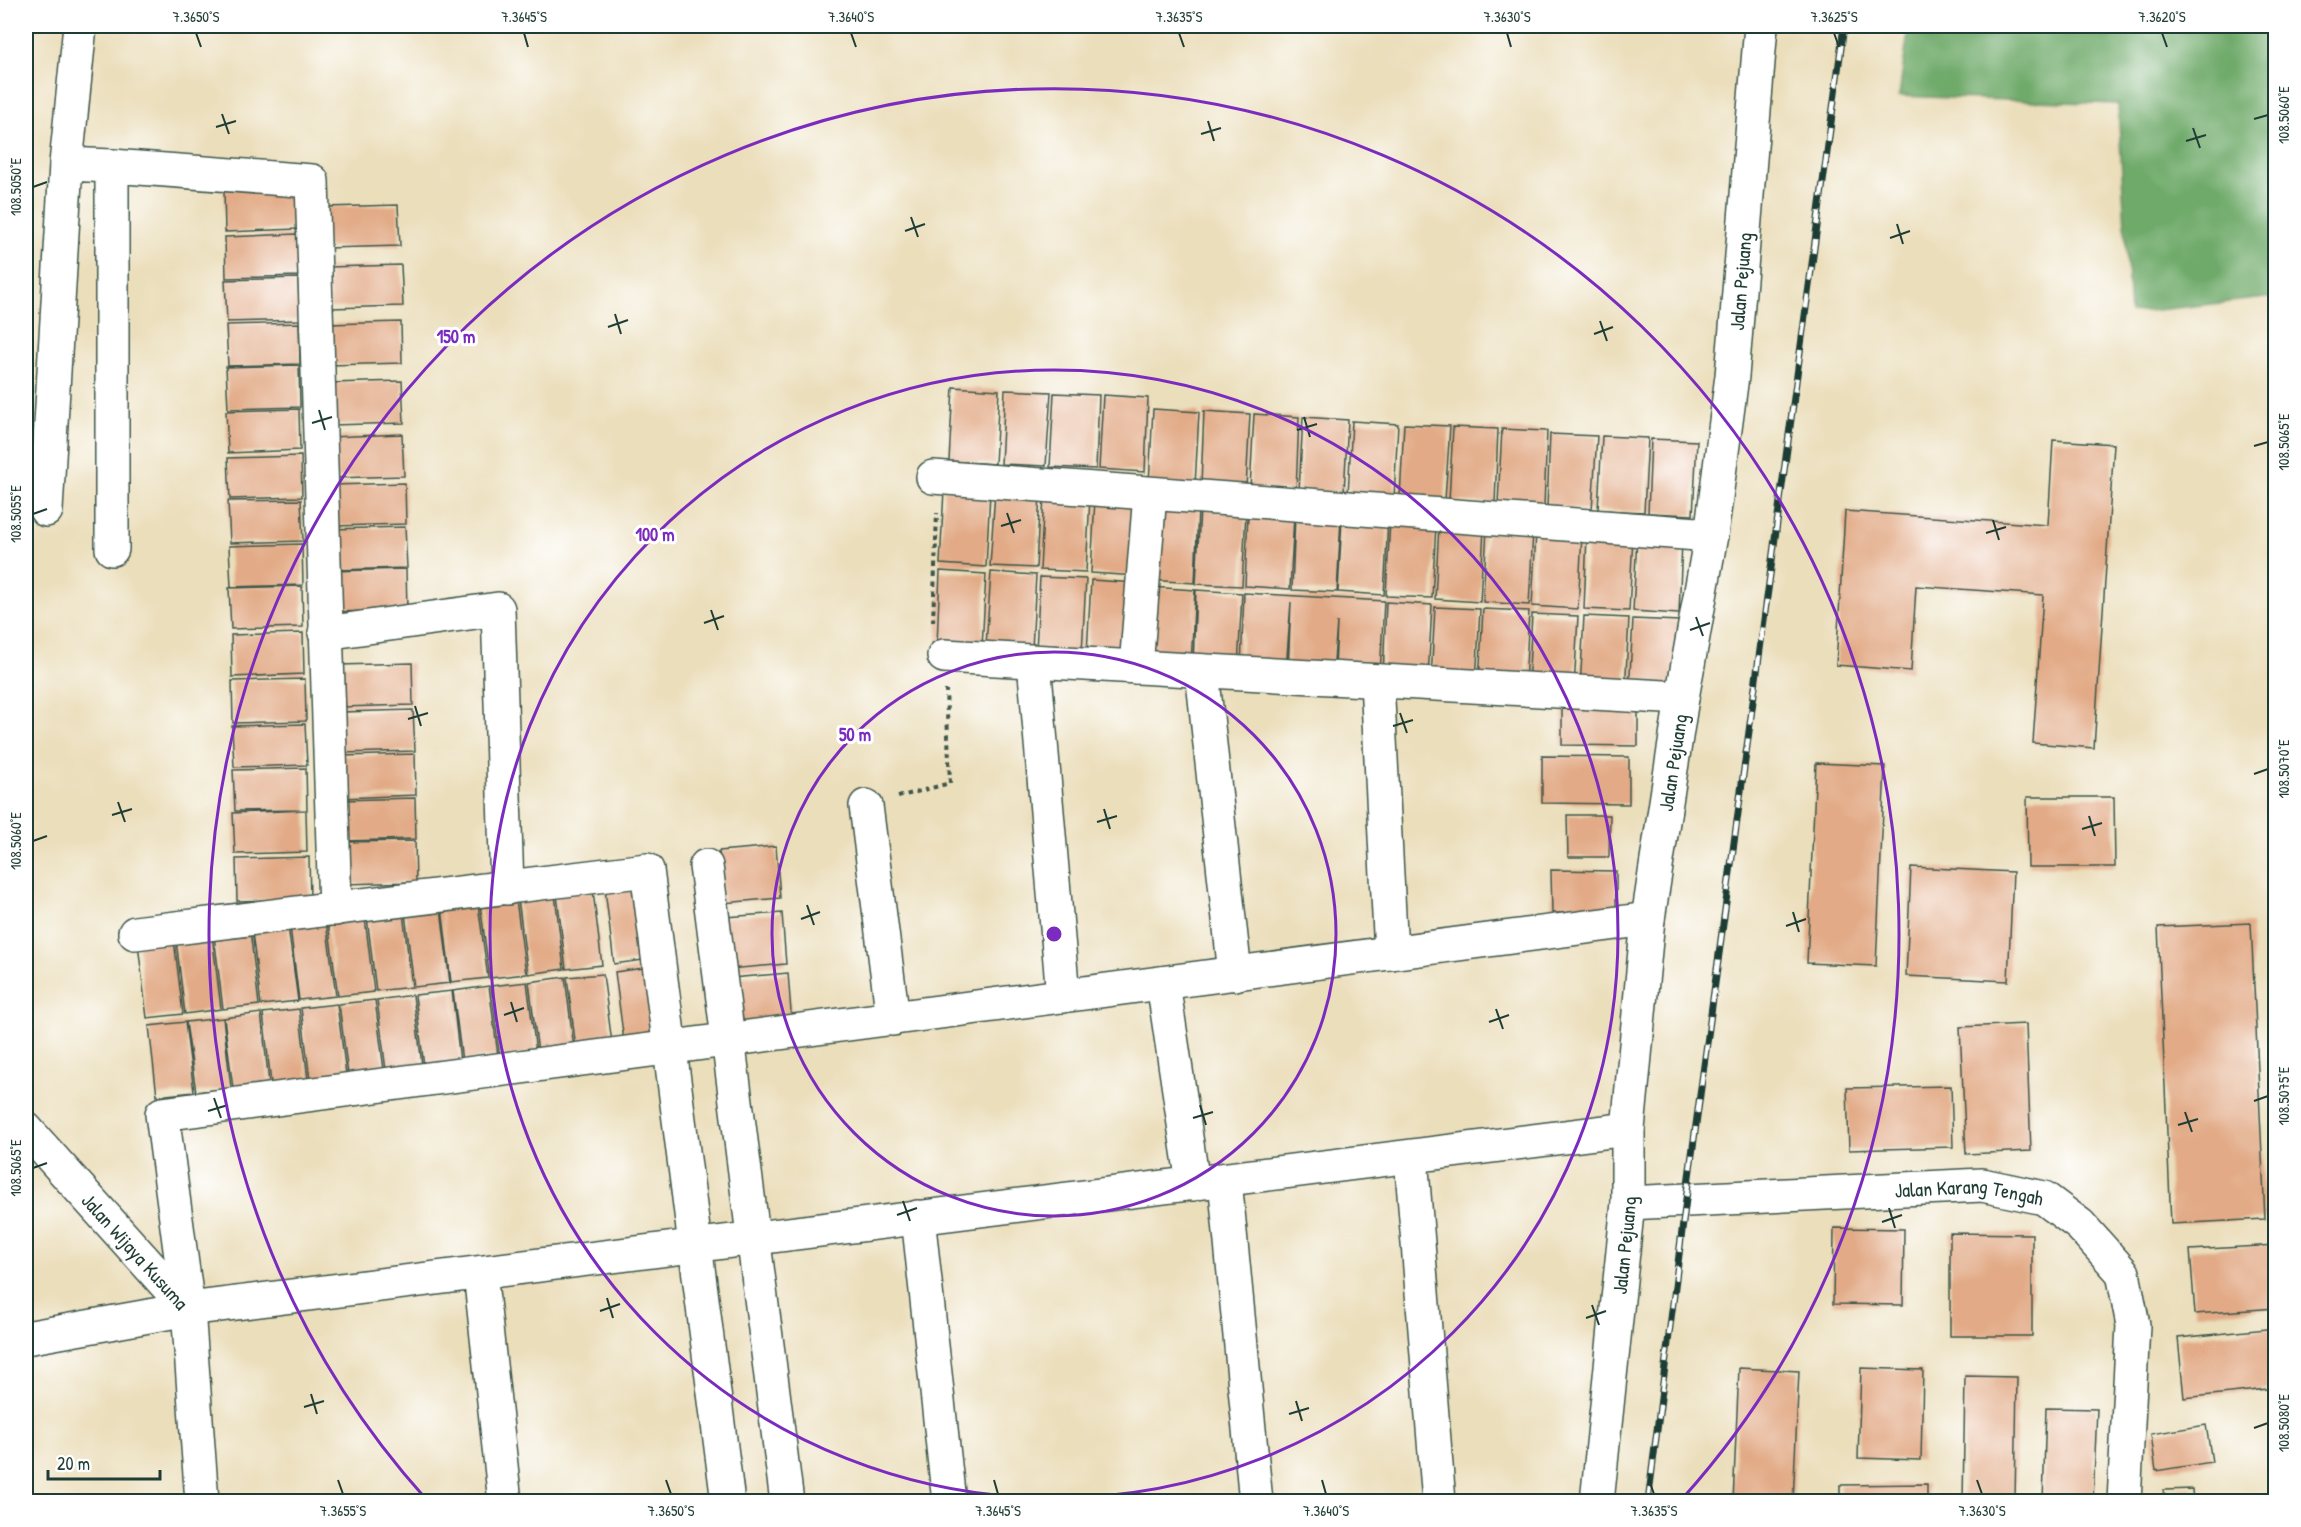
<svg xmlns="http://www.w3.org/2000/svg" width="2301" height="1527" font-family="'Patrick Hand',sans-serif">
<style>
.forest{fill:#6faa6a;stroke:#47744f;stroke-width:1.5}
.building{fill:#e2aa86}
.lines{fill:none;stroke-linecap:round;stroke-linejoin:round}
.minor-casing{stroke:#3e5548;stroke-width:36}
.path{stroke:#3e5548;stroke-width:4;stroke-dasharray:4.5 4.5;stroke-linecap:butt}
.minor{stroke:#fff;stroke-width:33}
.rail-casing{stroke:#1f3d34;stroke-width:7}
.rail{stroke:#fff;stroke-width:4.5;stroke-dasharray:14;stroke-linecap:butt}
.ticks{fill:none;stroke:#1f3d34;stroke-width:2}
.ring{fill:none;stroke:#7b2cbf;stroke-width:3}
.labels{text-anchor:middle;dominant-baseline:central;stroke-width:6;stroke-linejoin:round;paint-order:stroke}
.street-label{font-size:20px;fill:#1f3d34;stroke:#fff}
.centre{fill:#7b2cbf;stroke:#fff;stroke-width:3}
.ring-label{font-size:18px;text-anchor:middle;font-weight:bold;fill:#7b2cbf;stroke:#fff;stroke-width:6;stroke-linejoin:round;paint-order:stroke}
.neatline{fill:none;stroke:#1f3d34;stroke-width:2}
.ticks-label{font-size:15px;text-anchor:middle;fill:#1f3d34}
</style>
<rect width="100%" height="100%" fill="#fff"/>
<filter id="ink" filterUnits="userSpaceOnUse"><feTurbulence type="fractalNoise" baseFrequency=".0167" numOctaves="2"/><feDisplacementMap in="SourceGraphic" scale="12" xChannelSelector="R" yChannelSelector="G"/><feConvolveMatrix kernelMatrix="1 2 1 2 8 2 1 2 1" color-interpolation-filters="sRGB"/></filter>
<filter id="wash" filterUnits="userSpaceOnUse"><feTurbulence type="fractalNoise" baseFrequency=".008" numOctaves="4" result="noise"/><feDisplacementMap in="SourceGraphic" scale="24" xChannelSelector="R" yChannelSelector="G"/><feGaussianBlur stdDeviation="1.35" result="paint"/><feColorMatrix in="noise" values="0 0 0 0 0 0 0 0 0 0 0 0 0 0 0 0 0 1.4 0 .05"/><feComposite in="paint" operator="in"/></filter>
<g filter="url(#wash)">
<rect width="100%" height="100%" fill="#ebdebb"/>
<!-- forest -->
<path class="forest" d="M 1909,26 L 2275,26 L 2275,297 L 2130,313 L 2118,104 L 1899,96 Z"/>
<g id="blocks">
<!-- building -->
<path class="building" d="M 296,188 L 297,229 L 225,232 L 224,190 Z
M 398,205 L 400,246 L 327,248 L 325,207 Z
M 297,234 L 299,276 L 226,278 L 225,237 Z
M 401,265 L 403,306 L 330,308 L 328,267 Z
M 298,278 L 300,320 L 227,322 L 225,280 Z
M 401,322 L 402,363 L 330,365 L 328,324 Z
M 299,323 L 300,364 L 228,366 L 226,325 Z
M 299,365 L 300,407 L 228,409 L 226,367 Z
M 402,381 L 404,423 L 331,425 L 330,383 Z
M 953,387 L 999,390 L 995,464 L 949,461 Z
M 1005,390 L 1051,392 L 1046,466 L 1001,464 Z
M 1054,393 L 1099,395 L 1096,469 L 1050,467 Z
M 1103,395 L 1148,398 L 1145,472 L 1099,469 Z
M 299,409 L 300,450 L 228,453 L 226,411 Z
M 1153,409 L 1199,412 L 1195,486 L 1149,483 Z
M 1204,411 L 1250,414 L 1246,488 L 1201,485 Z
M 1254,414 L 1299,417 L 1296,491 L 1250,489 Z
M 1303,417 L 1348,420 L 1344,493 L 1299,491 Z
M 1352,421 L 1398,424 L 1394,498 L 1348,495 Z
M 1404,424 L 1450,426 L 1445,500 L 1400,497 Z
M 1453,427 L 1498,429 L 1495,503 L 1449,501 Z
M 1502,429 L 1547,431 L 1544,506 L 1498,503 Z
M 402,434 L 404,476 L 331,478 L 330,437 Z
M 1550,434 L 1597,436 L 1592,510 L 1547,507 Z
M 1602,436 L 1648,438 L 1644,512 L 1598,510 Z
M 1651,439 L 1697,441 L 1693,515 L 1648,513 Z
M 2053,440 L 2114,444 L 2094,748 L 2033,743 L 2043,595 L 1916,586 L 1911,671 L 1836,665 L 1845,511 L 2048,525 Z
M 301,456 L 302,497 L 230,499 L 228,458 Z
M 405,483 L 406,524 L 333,526 L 332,485 Z
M 944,490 L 990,493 L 986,567 L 940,564 Z
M 995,492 L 1040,494 L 1036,568 L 990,566 Z
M 1044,496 L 1090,498 L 1086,572 L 1040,570 Z
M 1095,499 L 1140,502 L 1137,576 L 1091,573 Z
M 301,500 L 303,541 L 230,543 L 228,501 Z
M 1153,506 L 1198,509 L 1195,583 L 1149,580 Z
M 1200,509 L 1246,512 L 1242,586 L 1196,584 Z
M 1248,512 L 1294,515 L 1290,589 L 1245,586 Z
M 1295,516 L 1341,518 L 1337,592 L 1292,590 Z
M 1342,518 L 1388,520 L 1384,595 L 1338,592 Z
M 1390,521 L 1436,524 L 1432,598 L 1386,596 Z
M 1439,525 L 1484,528 L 1480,602 L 1435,599 Z
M 405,527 L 407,568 L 334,570 L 332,529 Z
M 1487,528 L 1533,531 L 1529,605 L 1483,602 Z
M 1536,532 L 1582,535 L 1578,609 L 1532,606 Z
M 1587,535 L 1633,537 L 1629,611 L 1584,609 Z
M 1637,538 L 1682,541 L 1679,614 L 1633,611 Z
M 302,544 L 303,585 L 231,587 L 229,546 Z
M 406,569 L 407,610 L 334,612 L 333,571 Z
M 940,571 L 986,574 L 982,648 L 937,645 Z
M 991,572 L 1036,575 L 1032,649 L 986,646 Z
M 1040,577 L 1086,579 L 1082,653 L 1036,651 Z
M 1091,580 L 1136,583 L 1133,656 L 1087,654 Z
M 302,586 L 303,627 L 231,629 L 229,588 Z
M 1149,587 L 1195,590 L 1191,664 L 1145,661 Z
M 1196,590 L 1242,593 L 1238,667 L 1193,664 Z
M 1244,593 L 1384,601 L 1380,675 L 1335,673 L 1337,622 L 1333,673 L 1288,670 L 1291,602 L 1286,670 L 1241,667 Z
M 1386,602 L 1432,605 L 1428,679 L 1383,676 Z
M 1435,607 L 1480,609 L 1476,683 L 1431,680 Z
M 1483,609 L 1529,611 L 1525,686 L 1479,683 Z
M 1532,614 L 1578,616 L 1574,690 L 1528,687 Z
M 1584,616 L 1629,618 L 1625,693 L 1580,690 Z
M 1633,619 L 1679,621 L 1675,695 L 1629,693 Z
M 303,633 L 304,674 L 232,677 L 231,635 Z
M 412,663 L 413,705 L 340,707 L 339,665 Z
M 305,679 L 306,721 L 233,723 L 232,681 Z
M 1562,709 L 1638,710 L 1638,746 L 1562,745 Z
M 413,710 L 415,751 L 342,753 L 341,712 Z
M 305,724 L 307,765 L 234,767 L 232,726 Z
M 415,754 L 416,795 L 343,798 L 342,756 Z
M 1542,756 L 1629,757 L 1629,804 L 1542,803 Z
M 1816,763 L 1885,766 L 1876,966 L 1807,963 Z
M 306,768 L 307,810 L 235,811 L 233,770 Z
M 2027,797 L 2114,797 L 2115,867 L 2028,867 Z
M 415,798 L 416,839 L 343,841 L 342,800 Z
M 306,810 L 307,852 L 235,854 L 233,813 Z
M 1567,815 L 1610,815 L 1609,857 L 1568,857 Z
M 415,841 L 416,882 L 343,884 L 342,842 Z
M 776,846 L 780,898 L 723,903 L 719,851 Z
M 309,857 L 310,899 L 237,901 L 236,859 Z
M 1911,867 L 2013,872 L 2008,981 L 1906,976 Z
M 1551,870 L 1616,871 L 1616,913 L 1552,913 Z
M 641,885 L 650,959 L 614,964 L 605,889 Z
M 593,891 L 602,965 L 566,969 L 557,895 Z
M 555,895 L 564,969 L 528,974 L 518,899 Z
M 516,900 L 526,974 L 490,978 L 480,904 Z
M 478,904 L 488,978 L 451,982 L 442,908 Z
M 441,909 L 450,983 L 414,987 L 405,913 Z
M 403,913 L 412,987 L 376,991 L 367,917 Z
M 782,913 L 786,964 L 729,969 L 725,917 Z
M 365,918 L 374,992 L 338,996 L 328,922 Z
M 326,922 L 336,996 L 299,1000 L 290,926 Z
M 2251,923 L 2265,1219 L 2171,1224 L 2158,927 Z
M 288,926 L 298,1001 L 261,1005 L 252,931 Z
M 250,931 L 259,1005 L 223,1009 L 214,935 Z
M 212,935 L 221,1009 L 185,1014 L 176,940 Z
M 174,940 L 183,1014 L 147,1018 L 138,944 Z
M 651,967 L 660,1038 L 624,1041 L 615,972 Z
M 788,973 L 792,1025 L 735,1030 L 731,978 Z
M 603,974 L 612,1043 L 576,1048 L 567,977 Z
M 565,977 L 574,1048 L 538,1052 L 529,982 Z
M 527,982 L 536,1052 L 500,1057 L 491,986 Z
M 489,986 L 498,1056 L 462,1061 L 453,991 Z
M 452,991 L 460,1061 L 424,1066 L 415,995 Z
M 413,995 L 422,1065 L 386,1070 L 377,1000 Z
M 375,1000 L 384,1070 L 348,1074 L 339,1004 Z
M 337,1004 L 346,1074 L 310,1079 L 301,1008 Z
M 299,1009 L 308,1079 L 271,1083 L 263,1013 Z
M 261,1013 L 269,1083 L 233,1088 L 224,1018 Z
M 223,1018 L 231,1088 L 196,1092 L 186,1022 Z
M 185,1022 L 194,1092 L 157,1096 L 149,1026 Z
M 2026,1024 L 2031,1151 L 1966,1154 L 1960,1027 Z
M 1951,1086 L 1953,1147 L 1849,1150 L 1847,1088 Z
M 1834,1228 L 1904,1229 L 1903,1305 L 1833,1304 Z
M 1950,1233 L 2032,1234 L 2032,1336 L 1950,1336 Z
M 2276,1245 L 2276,1308 L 2195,1314 L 2190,1250 Z
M 2276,1328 L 2276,1388 L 2184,1398 L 2178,1338 Z
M 1739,1368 L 1799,1371 L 1793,1502 L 1733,1502 Z
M 1861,1368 L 1923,1370 L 1921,1460 L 1858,1458 Z
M 1965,1376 L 2017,1377 L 2015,1502 L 1963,1502 Z
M 2046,1408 L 2097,1409 L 2093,1502 L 2043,1502 Z
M 2206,1425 L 2212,1462 L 2156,1471 L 2151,1434 Z
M 1927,1484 L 1927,1502 L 1840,1502 L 1840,1485 Z
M 2192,1489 L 2193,1502 L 2164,1502 L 2164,1490 Z"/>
</g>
</g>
<g filter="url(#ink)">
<use href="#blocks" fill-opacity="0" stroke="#3e5548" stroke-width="1.5"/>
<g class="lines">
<!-- minor casing -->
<g class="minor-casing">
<g id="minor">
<path d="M 66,164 L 80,26"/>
<path d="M 933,477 L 1711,535"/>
<path d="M 46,510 L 66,164 L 112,166"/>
<path d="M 112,549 L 112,166 L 312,181 L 335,909"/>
<path d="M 325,633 L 498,609 L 507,888"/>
<path d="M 944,656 L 1682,698"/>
<path d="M 1034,662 L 1063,996"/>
<path d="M 1136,667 L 1150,494"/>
<path d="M 1202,671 L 1235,974"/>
<path d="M 1377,681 L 1391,953"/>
<path d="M 866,806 L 893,1019"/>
<path d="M 706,866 L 787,1502"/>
<path d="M 135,933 L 647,870 L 728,1502"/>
<path d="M 1163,983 L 1193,1184"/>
<path id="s1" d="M 26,1129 L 188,1309 L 202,1502"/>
<path d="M 1411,1157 L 1439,1502"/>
<path d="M 1225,1180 L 1256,1502"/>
<path id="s2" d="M 1628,1203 L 1982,1185 L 2044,1198 L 2080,1225 L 2123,1273 L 2133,1325 L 2124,1502"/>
<path d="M 918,1217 L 949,1502"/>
<path d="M 480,1273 L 505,1502"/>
<path d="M 188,1309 L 162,1114 L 1648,919"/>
<path d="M 26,1338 L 188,1309 L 1628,1129"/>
<path id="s3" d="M 1597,1502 L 1628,1203 L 1628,1129 L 1648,919 L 1682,698 L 1711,535 L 1732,376 L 1761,26"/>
</g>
</g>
<!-- path -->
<path class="path" d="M 933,622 L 937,513
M 898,797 L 950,783 L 946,690"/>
<!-- minor -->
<use href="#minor" class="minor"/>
<!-- rail casing -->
<g class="rail-casing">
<path id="rail" d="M 1648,1502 L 1686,1199 L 1844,26"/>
</g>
<!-- rail -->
<use href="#rail" class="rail"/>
</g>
</g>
<!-- ticks -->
<path class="ticks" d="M 196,33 L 201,47M 524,33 L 528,47M 851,33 L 856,47M 1179,33 L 1184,47M 1507,33 L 1511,47M 1834,33 L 1839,47M 2162,33 L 2167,47M 222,114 L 229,134M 2254,119 L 2268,115M 1208,121 L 1214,141M 216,127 L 236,121M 2193,128 L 2200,148M 1201,134 L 1221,128M 2186,141 L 2206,135M 33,187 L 47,182M 911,217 L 918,237M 1897,224 L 1903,244M 905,231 L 925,224M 1890,238 L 1910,231M 615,314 L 621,334M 1600,321 L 1607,341M 608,327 L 628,320M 1594,334 L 1613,327M 319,410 L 325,430M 1304,417 L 1310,437M 312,423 L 332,417M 1297,430 L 1317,424M 2254,446 L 2268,442M 1007,513 L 1014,533M 33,514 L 47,509M 1993,520 L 1999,540M 1001,526 L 1021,520M 1986,533 L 2006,527M 711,610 L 718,630M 1696,617 L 1703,636M 704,623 L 724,616M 1690,630 L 1710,623M 415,706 L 421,726M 1400,713 L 1407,733M 408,719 L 428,713M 1393,726 L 1413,720M 2254,774 L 2268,769M 118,802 L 125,822M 1104,809 L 1110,829M 112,815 L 132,809M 2089,816 L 2095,836M 1097,822 L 1117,816M 2082,829 L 2102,823M 33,841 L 47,836M 807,905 L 814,925M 1793,912 L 1799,932M 801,919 L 820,912M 1786,926 L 1806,919M 511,1002 L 517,1022M 1496,1009 L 1503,1029M 504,1015 L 524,1008M 1489,1022 L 1509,1015M 214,1098 L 221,1118M 2254,1101 L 2268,1096M 1200,1105 L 1206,1125M 208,1111 L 228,1105M 2185,1112 L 2192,1132M 1193,1118 L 1213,1112M 2178,1125 L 2198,1119M 33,1168 L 47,1163M 903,1201 L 910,1221M 1889,1208 L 1895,1228M 897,1215 L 917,1208M 1882,1222 L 1902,1215M 607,1298 L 613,1318M 1592,1305 L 1599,1325M 600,1311 L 620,1304M 1586,1318 L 1606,1311M 311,1394 L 317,1414M 1296,1401 L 1302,1421M 304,1407 L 324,1401M 1289,1414 L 1309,1408M 2254,1428 L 2268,1423M 338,1480 L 343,1494M 666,1480 L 671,1494M 994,1480 L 998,1494M 1322,1480 L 1326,1494M 1649,1480 L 1654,1494M 1977,1480 L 1982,1494"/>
<!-- distance rings -->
<g class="ring">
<circle cx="1054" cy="934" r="282"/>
<circle cx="1054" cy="934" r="564"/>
<path d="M426 1499A845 845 0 1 1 1682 1499"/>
</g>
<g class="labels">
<!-- street labels -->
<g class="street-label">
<text stroke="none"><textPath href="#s3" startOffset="1230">Jalan Pejuang</textPath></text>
<text stroke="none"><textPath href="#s3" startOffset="744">Jalan Pejuang</textPath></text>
<text stroke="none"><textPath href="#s2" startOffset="342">Jalan Karang Tengah</textPath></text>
<text stroke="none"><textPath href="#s3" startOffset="258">Jalan Pejuang</textPath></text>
<text stroke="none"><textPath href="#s1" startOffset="164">Jalan Wijaya Kusuma</textPath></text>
</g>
</g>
<circle cx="1054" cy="934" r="9" class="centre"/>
<g class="ring-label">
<text x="456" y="343">150 m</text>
<text x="655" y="541">100 m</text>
<text x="855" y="741">50 m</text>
</g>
<!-- margin -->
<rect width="2301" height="1527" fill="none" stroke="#fff" stroke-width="66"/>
<!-- scale -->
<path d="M48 1470v9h112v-9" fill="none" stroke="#1f3d34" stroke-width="3"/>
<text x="57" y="1470" font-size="18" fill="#1f3d34" stroke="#ffffff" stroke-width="4.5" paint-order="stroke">20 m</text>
<rect x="33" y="33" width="2235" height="1461" class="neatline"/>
<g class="ticks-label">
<text x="196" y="22">7.3650°S</text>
<text x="524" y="22">7.3645°S</text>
<text x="851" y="22">7.3640°S</text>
<text x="1179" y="22">7.3635°S</text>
<text x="1507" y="22">7.3630°S</text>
<text x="1834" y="22">7.3625°S</text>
<text x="2162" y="22">7.3620°S</text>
<text transform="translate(2284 115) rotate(-90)" y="5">108.5060°E</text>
<text transform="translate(16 187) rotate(-90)" y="5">108.5050°E</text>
<text transform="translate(2284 442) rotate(-90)" y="5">108.5065°E</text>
<text transform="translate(16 514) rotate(-90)" y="5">108.5055°E</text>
<text transform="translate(2284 769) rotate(-90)" y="5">108.5070°E</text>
<text transform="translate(16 841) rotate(-90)" y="5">108.5060°E</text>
<text transform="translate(2284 1096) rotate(-90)" y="5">108.5075°E</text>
<text transform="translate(16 1168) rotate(-90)" y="5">108.5065°E</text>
<text transform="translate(2284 1423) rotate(-90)" y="5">108.5080°E</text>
<text x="343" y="1516">7.3655°S</text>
<text x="671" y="1516">7.3650°S</text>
<text x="998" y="1516">7.3645°S</text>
<text x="1326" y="1516">7.3640°S</text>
<text x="1654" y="1516">7.3635°S</text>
<text x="1982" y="1516">7.3630°S</text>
</g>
</svg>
